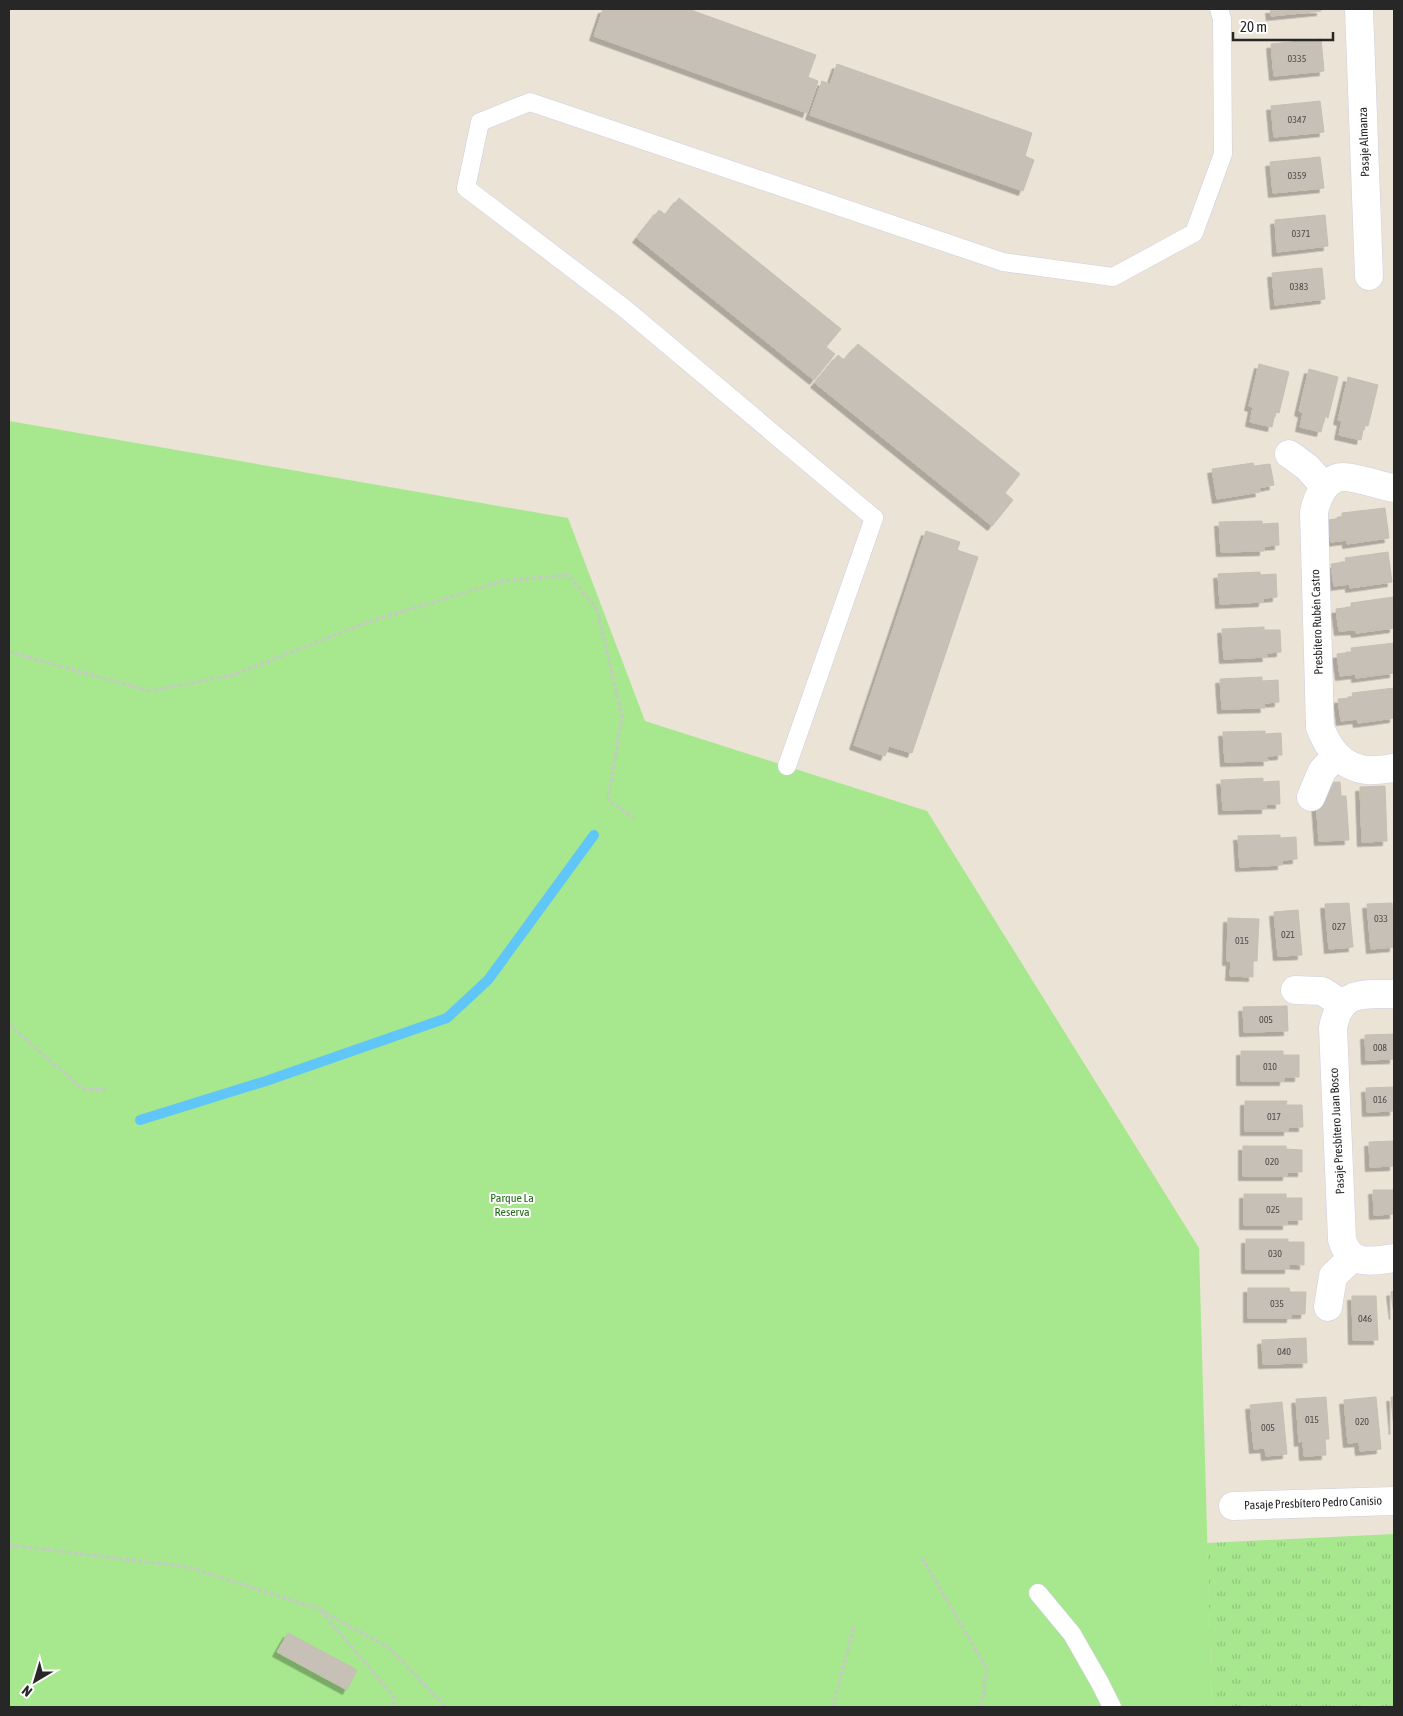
<svg xmlns="http://www.w3.org/2000/svg" width="1403" height="1716" font-family="'Asap Condensed',sans-serif">
<style>
.grass{fill:url(#grass-tufts)}
.park{fill:#a7e78e}
.lines{fill:none;stroke-linecap:round;stroke-linejoin:round}
.stream{stroke:#5fc6f7;stroke-width:10}
.building{fill:#c6c0b7;stroke:#c6bfb0;filter:url(#shadow)}
.lane-casing{stroke:#cccfe2;stroke-width:19}
.street-casing{stroke:#cccfe2;stroke-width:29}
.path{stroke:#c7c7c7;stroke-width:3;stroke-dasharray:4 2.5;stroke-linecap:butt}
.lane{stroke:#fff;stroke-width:18}
.street{stroke:#fff;stroke-width:28}
.labels{text-anchor:middle;dominant-baseline:central;stroke-width:4;stroke-linejoin:round;paint-order:stroke}
.number-label{font-size:10px;fill:#4f4d4b}
.street-label{font-size:12px;fill:#272727;stroke:#fff}
.park-label{font-size:12px;fill:#206714;stroke:#fff}
</style>
<defs>
<pattern id="grass-tufts" width="24" height="20" patternUnits="userSpaceOnUse" patternTransform="scale(1.25)"><rect width="24" height="20" fill="#a7e78e"/><path d="M3 7l-1-3M5 7V3M7 7l1-3M15 17l-1-3M17 17v-4M19 17l1-3" fill="none" stroke="#90c67a"/></pattern>
<filter id="shadow"><feDropShadow dx="-4.5" dy="4.5" stdDeviation="0" flood-color="#0004"/></filter>
</defs>
<rect width="100%" height="100%" fill="#ebe3d6"/>
<!-- grass -->
<path class="grass" d="M 1394,1534 L 1394,1707 L 1212,1707 L 1207,1543 Z"/>
<!-- park -->
<path class="park" d="M 9,421 L 568,518 L 645,721 L 927,811 L 1199,1248 L 1212,1707 L 9,1707 Z"/>
<g class="lines">
<!-- stream -->
<path class="stream" d="M 140,1120 L 266,1081 L 447,1018 L 488,980 L 594,835"/>
</g>
<!-- building -->
<path class="building" d="M 603,9 L 688,9 L 816,55 L 808,77 L 818,81 L 807,113 L 594,36 Z
M 1270,9 L 1321,9 L 1321,11 L 1271,16 Z
M 1321,39 L 1324,71 L 1274,76 L 1271,44 Z
M 837,64 L 1032,133 L 1025,156 L 1034,160 L 1023,191 L 810,115 L 822,81 L 830,84 Z
M 1320,101 L 1324,132 L 1274,137 L 1271,106 Z
M 1320,157 L 1324,188 L 1273,193 L 1270,162 Z
M 679,198 L 841,329 L 826,347 L 835,354 L 814,380 L 637,238 L 659,210 L 666,215 Z
M 1325,215 L 1328,246 L 1277,252 L 1275,220 Z
M 1322,268 L 1325,299 L 1275,305 L 1272,273 Z
M 858,344 L 1020,474 L 1005,493 L 1013,500 L 992,526 L 815,383 L 838,355 L 844,360 Z
M 1259,364 L 1289,372 L 1279,413 L 1275,412 L 1272,427 L 1250,422 L 1253,407 L 1249,406 Z
M 1309,369 L 1338,377 L 1328,418 L 1325,416 L 1321,432 L 1300,427 L 1303,413 L 1299,411 Z
M 1348,377 L 1378,385 L 1368,426 L 1364,425 L 1361,440 L 1339,435 L 1342,421 L 1338,420 Z
M 1253,463 L 1254,466 L 1270,464 L 1274,485 L 1259,488 L 1260,492 L 1217,499 L 1212,469 Z
M 1385,508 L 1389,538 L 1347,544 L 1347,540 L 1331,542 L 1328,520 L 1342,518 L 1342,513 Z
M 1262,521 L 1262,524 L 1278,523 L 1279,545 L 1264,546 L 1264,551 L 1221,552 L 1219,522 Z
M 926,531 L 960,542 L 957,550 L 978,557 L 912,753 L 889,746 L 885,756 L 854,745 Z
M 1388,552 L 1392,582 L 1350,588 L 1350,584 L 1334,586 L 1331,564 L 1346,562 L 1345,558 Z
M 1260,572 L 1260,575 L 1276,574 L 1277,597 L 1263,598 L 1263,602 L 1220,604 L 1218,574 Z
M 1393,597 L 1394,628 L 1356,633 L 1355,630 L 1339,631 L 1336,609 L 1351,607 L 1351,603 Z
M 1264,627 L 1264,630 L 1280,630 L 1281,652 L 1266,653 L 1267,657 L 1224,659 L 1222,629 Z
M 1394,643 L 1394,673 L 1356,678 L 1356,674 L 1340,676 L 1337,654 L 1352,652 L 1351,648 Z
M 1262,677 L 1262,681 L 1278,680 L 1279,702 L 1264,703 L 1265,708 L 1222,709 L 1220,679 Z
M 1394,688 L 1394,718 L 1358,723 L 1357,719 L 1341,721 L 1338,699 L 1353,698 L 1352,693 Z
M 1265,731 L 1265,734 L 1281,733 L 1282,755 L 1267,756 L 1268,761 L 1225,762 L 1223,732 Z
M 1263,778 L 1263,782 L 1279,781 L 1280,804 L 1266,804 L 1266,809 L 1223,810 L 1221,780 Z
M 1340,782 L 1341,796 L 1346,796 L 1349,840 L 1319,841 L 1316,800 L 1318,783 Z
M 1385,786 L 1387,841 L 1362,842 L 1360,787 Z
M 1280,835 L 1280,838 L 1296,837 L 1297,859 L 1282,860 L 1282,865 L 1240,867 L 1238,836 Z
M 1349,903 L 1353,947 L 1329,949 L 1325,904 Z
M 1392,903 L 1394,947 L 1371,949 L 1367,904 Z
M 1298,910 L 1302,955 L 1278,956 L 1274,912 Z
M 1228,918 L 1259,919 L 1257,961 L 1253,961 L 1253,977 L 1230,976 L 1231,961 L 1227,961 Z
M 1287,1006 L 1288,1031 L 1244,1032 L 1243,1007 Z
M 1394,1034 L 1394,1059 L 1366,1060 L 1365,1035 Z
M 1241,1051 L 1283,1051 L 1283,1055 L 1299,1055 L 1299,1077 L 1284,1077 L 1284,1081 L 1241,1081 Z
M 1394,1087 L 1394,1111 L 1367,1112 L 1366,1088 Z
M 1245,1101 L 1287,1101 L 1286,1105 L 1302,1105 L 1303,1127 L 1288,1127 L 1288,1131 L 1245,1131 Z
M 1394,1141 L 1394,1166 L 1370,1167 L 1369,1142 Z
M 1243,1146 L 1286,1146 L 1286,1149 L 1302,1150 L 1302,1172 L 1287,1172 L 1287,1176 L 1243,1176 Z
M 1373,1190 L 1394,1190 L 1394,1214 L 1374,1215 Z
M 1244,1194 L 1286,1194 L 1286,1198 L 1302,1198 L 1302,1220 L 1287,1220 L 1287,1225 L 1244,1225 Z
M 1246,1239 L 1288,1239 L 1288,1242 L 1304,1242 L 1304,1265 L 1289,1264 L 1289,1269 L 1246,1269 Z
M 1248,1288 L 1289,1288 L 1290,1292 L 1306,1292 L 1305,1314 L 1291,1314 L 1291,1318 L 1248,1318 Z
M 1394,1291 L 1394,1315 L 1391,1292 Z
M 1352,1296 L 1376,1296 L 1378,1340 L 1353,1340 Z
M 1306,1338 L 1307,1363 L 1263,1364 L 1262,1340 Z
M 1326,1397 L 1329,1439 L 1325,1439 L 1326,1455 L 1304,1456 L 1303,1441 L 1299,1442 L 1296,1399 Z
M 1376,1397 L 1381,1449 L 1360,1451 L 1359,1442 L 1348,1443 L 1344,1400 Z
M 1391,1397 L 1394,1397 L 1394,1430 Z
M 1282,1402 L 1287,1454 L 1266,1456 L 1265,1448 L 1254,1449 L 1250,1405 Z
M 288,1633 L 357,1670 L 347,1690 L 277,1652 Z"/>
<g class="lines">
<!-- lane casing -->
<g class="lane-casing">
<path id="lane" d="M 787,766 L 874,518 L 624,308 L 466,188 L 480,122 L 530,102 L 1003,262 L 1113,277 L 1194,233 L 1223,154 L 1222,19 L 1219,9
M 1038,1593 L 1072,1634 L 1100,1683 L 1112,1707"/>
</g>
<!-- street casing -->
<g class="street-casing">
<path id="street" d="M 1359,9 L 1369,276
M 1289,454 L 1307,467 L 1325,487
M 1394,488 C 1382,486 1355,477 1344,477 C 1326,477 1317,497 1314,512 L 1320,727 C 1328,748 1341,767 1367,770 C 1375,771 1386,769 1394,768
M 1311,797 L 1322,771 L 1336,756
M 1295,990 L 1322,991 L 1342,1004
M 1394,994 C 1363,994 1340,990 1333,1028 L 1342,1239 C 1349,1267 1372,1261 1394,1258
M 1328,1307 L 1333,1276 L 1353,1257
M 1233,1506 L 1394,1501"/>
</g>
<!-- path -->
<path class="path" d="M 9,652 L 149,691 L 233,675 L 371,621 L 503,581 L 568,575 L 597,609 L 622,716 L 608,800 L 634,818
M 9,1025 L 83,1089 L 106,1090
M 9,1545 L 188,1567 L 319,1609 L 389,1648 L 446,1707
M 922,1558 L 987,1669 L 981,1707
M 321,1611 L 395,1698 L 393,1707
M 833,1707 L 854,1626"/>
<!-- lane -->
<use href="#lane" class="lane"/>
<!-- street -->
<use href="#street" class="street"/>
</g>
<g class="labels">
<!-- number labels -->
<g class="number-label">
<text x="1297" y="58">0335</text>
<text x="1297" y="119">0347</text>
<text x="1297" y="175">0359</text>
<text x="1301" y="233">0371</text>
<text x="1299" y="286">0383</text>
<text x="1381" y="918">033</text>
<text x="1339" y="926">027</text>
<text x="1288" y="934">021</text>
<text x="1242" y="940">015</text>
<text x="1266" y="1019">005</text>
<text x="1380" y="1047">008</text>
<text x="1270" y="1066">010</text>
<text x="1380" y="1099">016</text>
<text x="1274" y="1116">017</text>
<text x="1272" y="1161">020</text>
<text x="1273" y="1209">025</text>
<text x="1275" y="1253">030</text>
<text x="1277" y="1303">035</text>
<text x="1365" y="1318">046</text>
<text x="1284" y="1351">040</text>
<text x="1312" y="1419">015</text>
<text x="1362" y="1421">020</text>
<text x="1268" y="1427">005</text>
</g>
<!-- street labels -->
<g class="street-label">
<text transform="translate(1364 142) rotate(-92)">Pasaje Almanza</text>
<text transform="translate(1317 622) rotate(-92)">Presbítero Rubén Castro</text>
<text transform="translate(1337 1131) rotate(-93)">Pasaje Presbítero Juan Bosco</text>
<text transform="translate(1313 1503) rotate(-2)">Pasaje Presbítero Pedro Canisio</text>
</g>
<!-- park labels -->
<g class="park-label">
<text x="512" y="1198">Parque La<tspan x="512" dy="14">Reserva</tspan></text>
</g>
</g>
<!-- border -->
<rect width="1403" height="1716" fill="none" stroke="#272727" stroke-width="20"/>
<!-- north arrow -->
<g transform="translate(35 1681) rotate(218)" stroke="#ffffff" stroke-width="4" paint-order="stroke">
<path d="M0-4L9 19L0 12L-9 19Z" fill="#272727"/>
<text y="-8" font-size="14" font-weight="bold" text-anchor="middle" fill="#272727">N</text>
</g>
<!-- scale -->
<path d="M1233 32v8h100v-8" fill="none" stroke="#272727" stroke-width="2.5"/>
<text x="1240" y="32" font-size="15" fill="#272727" stroke="#ffffff" stroke-width="4" paint-order="stroke">20 m</text>
</svg>
